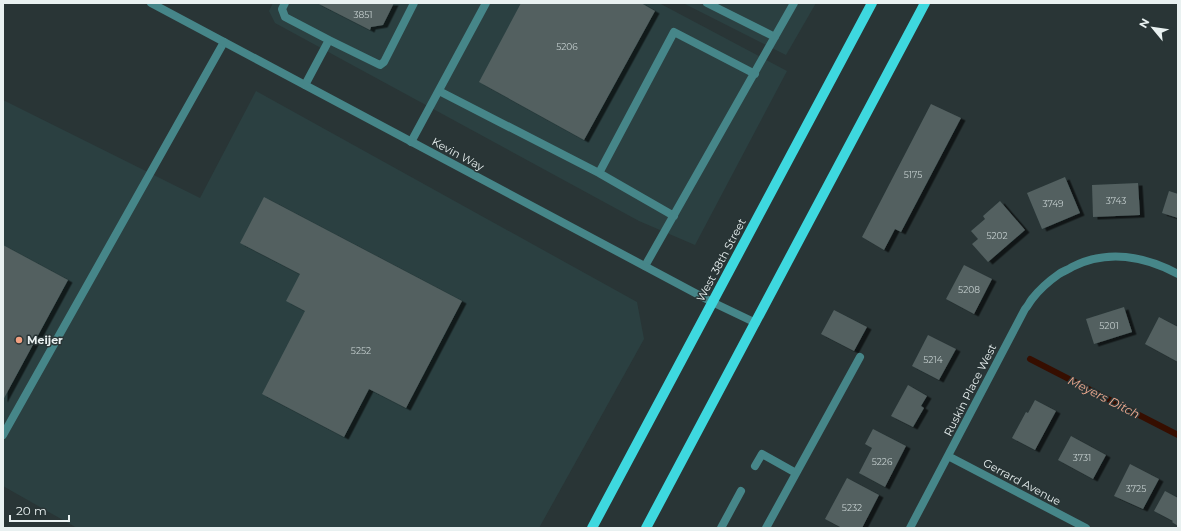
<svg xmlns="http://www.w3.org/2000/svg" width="1181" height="531" font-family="Montserrat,sans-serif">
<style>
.built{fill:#2b4041}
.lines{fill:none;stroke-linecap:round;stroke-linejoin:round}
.stream{stroke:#360e00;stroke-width:6}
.building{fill:#526060;filter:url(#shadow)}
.lane{stroke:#468689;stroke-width:8}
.street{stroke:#468689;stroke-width:8}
.primary{stroke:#3ed8df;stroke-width:10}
.poi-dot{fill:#f2a080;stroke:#293536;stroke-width:1.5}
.labels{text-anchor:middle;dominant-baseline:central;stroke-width:3;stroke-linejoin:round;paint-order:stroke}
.number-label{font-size:9px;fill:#c3cdcd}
.street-label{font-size:11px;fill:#e9f1f1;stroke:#293536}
.poi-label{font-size:11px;font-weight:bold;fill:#e9f1f1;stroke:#293536;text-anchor:start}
.water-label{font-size:12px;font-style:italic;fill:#f6ae93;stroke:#293536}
</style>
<defs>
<filter id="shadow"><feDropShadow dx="4.5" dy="2.5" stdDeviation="0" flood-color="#0009"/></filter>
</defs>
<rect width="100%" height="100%" fill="#293536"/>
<!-- built -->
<path class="built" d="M 273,3 L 659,3 L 787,71 L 695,245 L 639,221 L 275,23 L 269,11 Z
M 683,3 L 816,3 L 786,55 Z
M 256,91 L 637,302 L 644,339 L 539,528 L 77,528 L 3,486 L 3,100 L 200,198 Z"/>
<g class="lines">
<!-- stream -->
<path class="stream" d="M 1030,359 L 1178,435"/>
</g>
<!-- building -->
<path class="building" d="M 317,3 L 394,3 L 383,25 L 371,27 L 370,30 Z
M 521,3 L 641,3 L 655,11 L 584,140 L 479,82 Z
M 931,104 L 961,118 L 901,232 L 895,229 L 884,250 L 862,237 Z
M 1065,177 L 1080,213 L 1042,229 L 1027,193 Z
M 1138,183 L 1140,215 L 1093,217 L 1092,185 Z
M 1169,191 L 1178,194 L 1178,218 L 1162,213 Z
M 264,197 L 462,301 L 406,408 L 369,389 L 344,437 L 262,394 L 305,311 L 286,301 L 300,274 L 240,243 Z
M 1000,201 L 1025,230 L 988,262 L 972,244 L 978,239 L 971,231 L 985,219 L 983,216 Z
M 3,245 L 68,280 L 3,400 Z
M 964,265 L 992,279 L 974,314 L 946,299 Z
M 1124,307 L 1132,332 L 1094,344 L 1086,319 Z
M 834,310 L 867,327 L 854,351 L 821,334 Z
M 1159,317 L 1178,327 L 1178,362 L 1145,344 Z
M 928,335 L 956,349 L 939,380 L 912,366 Z
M 908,385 L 927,396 L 921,406 L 924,408 L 913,427 L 891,416 Z
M 1035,400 L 1056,411 L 1035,450 L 1012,438 L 1026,412 L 1028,413 Z
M 873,429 L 906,446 L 885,487 L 859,473 L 872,448 L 865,444 Z
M 1071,436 L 1106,455 L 1093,479 L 1058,460 Z
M 1130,464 L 1159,479 L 1143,509 L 1114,496 Z
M 847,478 L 879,495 L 862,528 L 842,528 L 825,519 Z
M 1165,491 L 1178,498 L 1178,526 L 1172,522 L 1173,521 L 1154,511 Z"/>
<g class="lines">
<!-- lane -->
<path class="lane" d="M 285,3 L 282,9 L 285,17 L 329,40
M 707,3 L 775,37
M 305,85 L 329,40 L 380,65 L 384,62 L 414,3
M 439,91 L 599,173 L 674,216
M 411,142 L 486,3
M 599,173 L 674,32 L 755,74
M 645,266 L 794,3
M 3,435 L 224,42
M 755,466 L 762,454 L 796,473
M 721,528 L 741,491
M 766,528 L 860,357"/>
<!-- street -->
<path class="street" d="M 151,3 L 712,302 L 756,323
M 948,456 L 1086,528
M 910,528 L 1025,309 C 1028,306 1029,303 1032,299 C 1039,290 1049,281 1059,274 C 1063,271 1068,270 1072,267 C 1107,249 1145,256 1178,274"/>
<!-- primary -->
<path class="primary" d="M 592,528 L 872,3
M 646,528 L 925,3"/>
</g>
<!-- markers -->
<circle class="poi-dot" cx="19" cy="340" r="4"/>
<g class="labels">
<!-- number labels -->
<g class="number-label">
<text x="363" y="14">3851</text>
<text x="567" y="46">5206</text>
<text x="913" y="174">5175</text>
<text x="1116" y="200">3743</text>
<text x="1053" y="203">3749</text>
<text x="997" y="235">5202</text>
<text x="969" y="289">5208</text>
<text x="1109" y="325">5201</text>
<text x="361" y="350">5252</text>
<text x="933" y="359">5214</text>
<text x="1082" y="457">3731</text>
<text x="882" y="461">5226</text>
<text x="1136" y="488">3725</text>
<text x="852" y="507">5232</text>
</g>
<!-- street labels -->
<g class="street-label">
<text transform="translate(458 154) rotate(28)">Kevin Way</text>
<text transform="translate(721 260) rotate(-62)">West 38th Street</text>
<text transform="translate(970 390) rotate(-63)">Ruskin Place West</text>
<text transform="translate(1022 482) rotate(28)">Gerrard Avenue</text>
</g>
<!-- poi labels -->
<g class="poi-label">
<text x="27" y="340">Meijer</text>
</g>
<!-- water labels -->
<g class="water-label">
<text transform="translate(1104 397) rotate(27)">Meyers Ditch</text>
</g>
</g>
<!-- border -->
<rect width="1181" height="531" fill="none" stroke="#e9f1f1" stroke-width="8"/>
<!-- north arrow -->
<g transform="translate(1153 28) rotate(299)" stroke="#293536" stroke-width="3" paint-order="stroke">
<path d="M0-3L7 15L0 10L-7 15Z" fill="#e9f1f1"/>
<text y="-6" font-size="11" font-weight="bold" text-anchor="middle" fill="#e9f1f1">N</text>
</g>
<!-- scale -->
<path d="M10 515v6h59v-6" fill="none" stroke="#e9f1f1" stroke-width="2"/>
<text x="16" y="515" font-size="12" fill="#e9f1f1" stroke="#293536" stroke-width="3" paint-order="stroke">20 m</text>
</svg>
